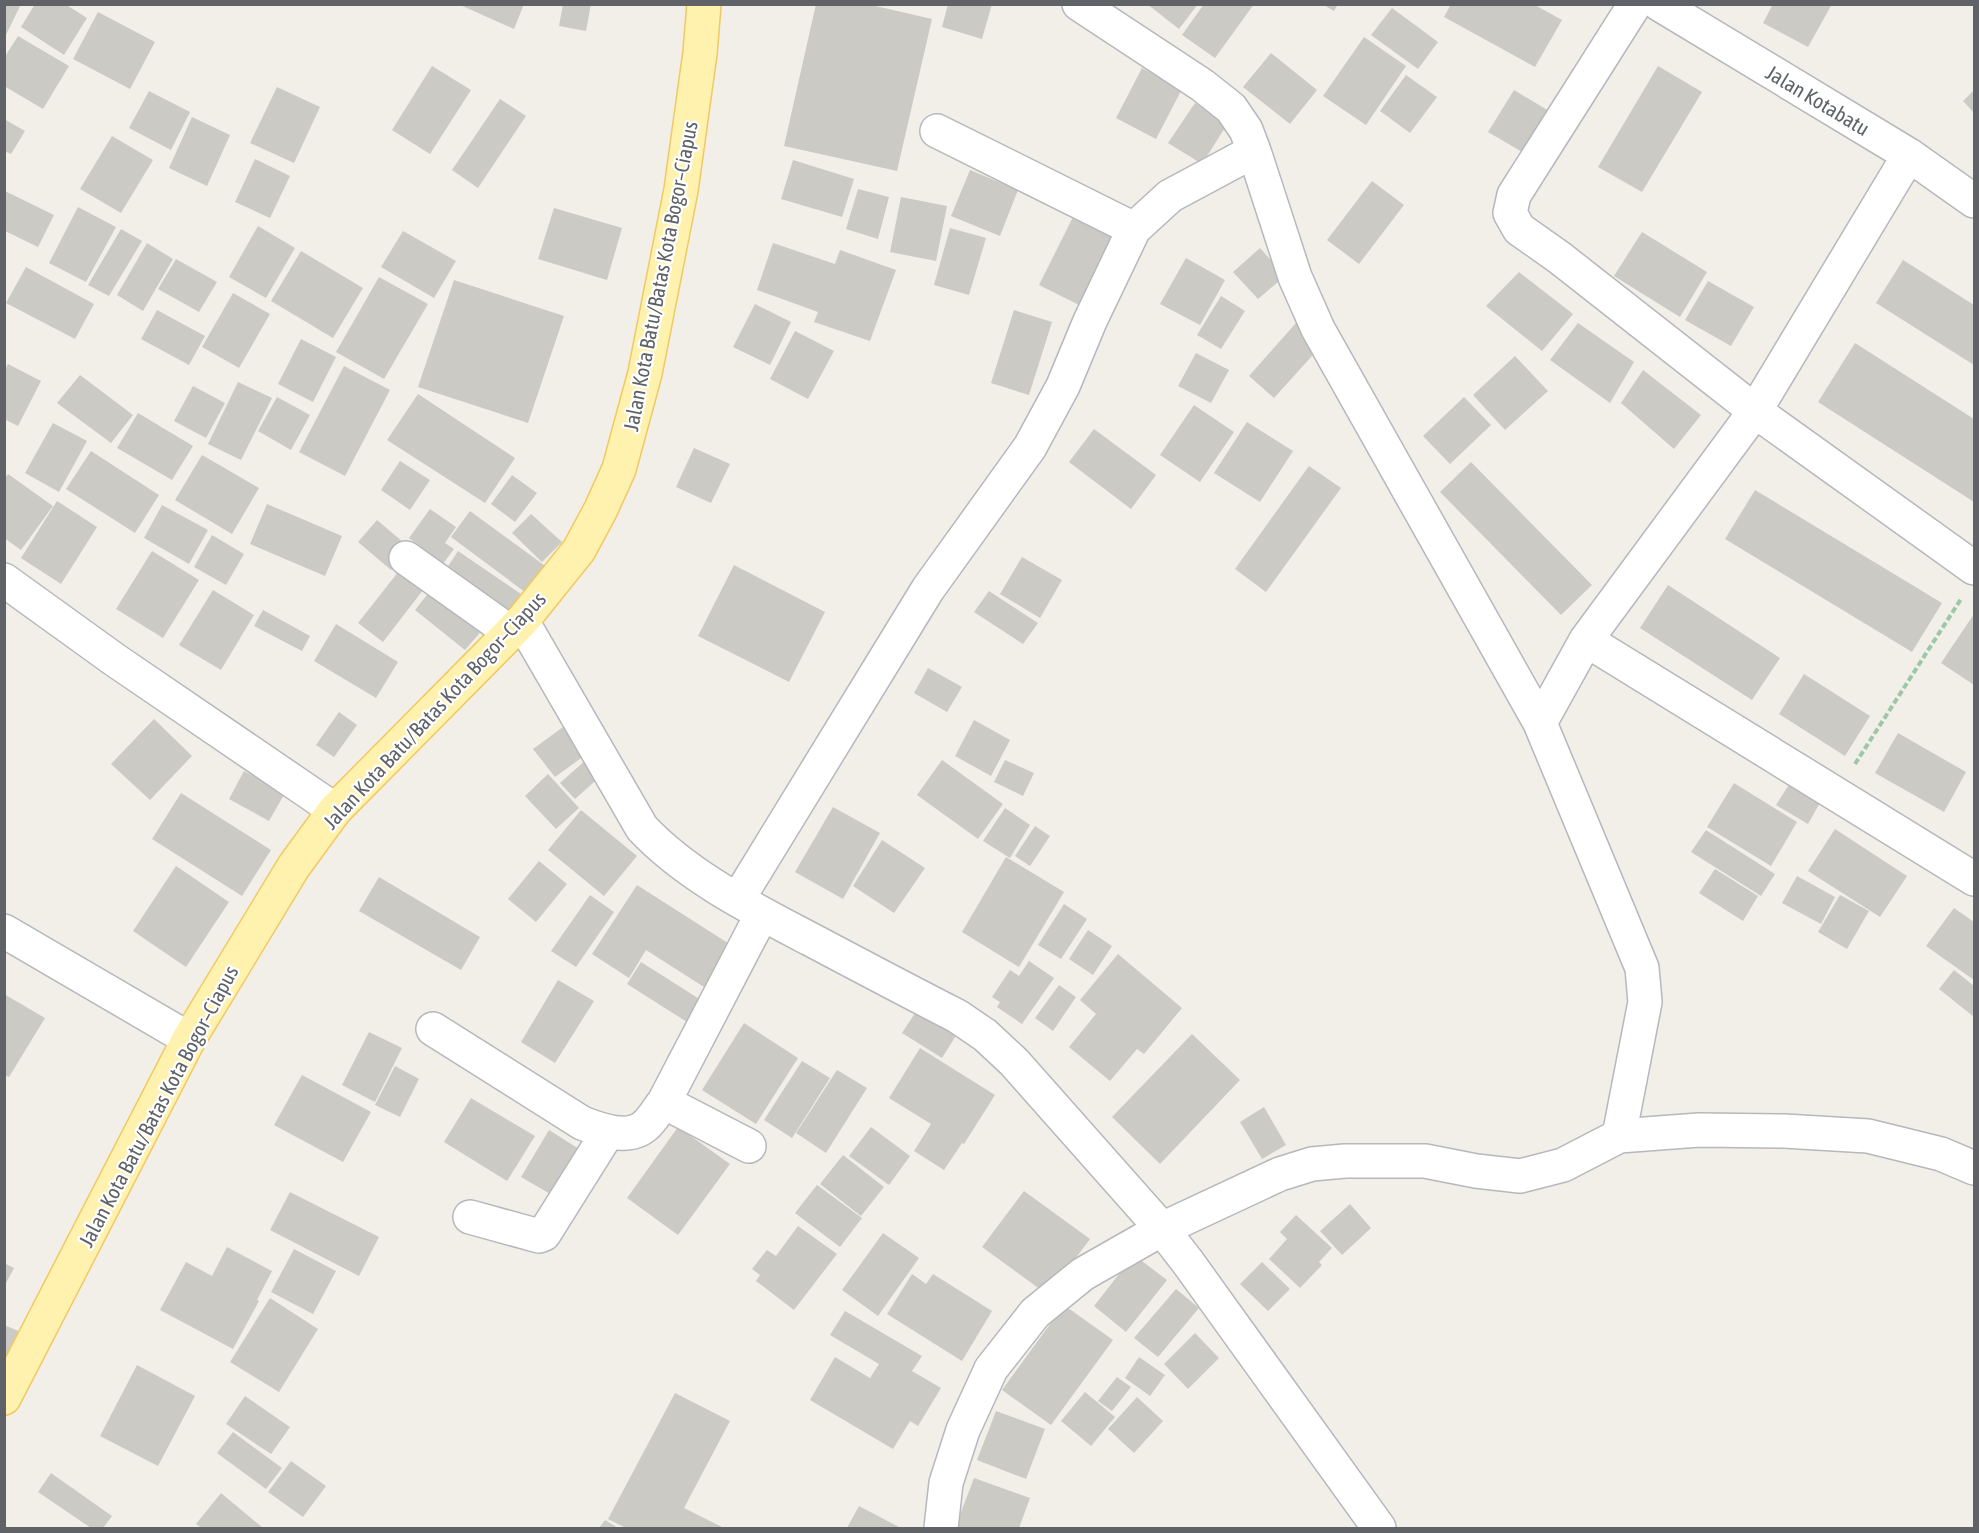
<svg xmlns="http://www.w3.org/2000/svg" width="1979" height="1533" font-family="'Asap Condensed',sans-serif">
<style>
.building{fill:#cccac5}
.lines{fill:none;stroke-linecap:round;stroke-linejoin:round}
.minor-casing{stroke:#b5b8bc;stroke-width:36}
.major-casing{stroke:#f2c960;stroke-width:36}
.path{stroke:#9cc7a9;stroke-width:4;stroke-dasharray:6 3;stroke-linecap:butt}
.minor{stroke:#fff;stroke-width:33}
.major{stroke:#fff2af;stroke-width:33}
.labels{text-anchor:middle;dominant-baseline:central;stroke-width:4.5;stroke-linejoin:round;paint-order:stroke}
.street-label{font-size:21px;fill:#5f6368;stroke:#fff}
</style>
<rect width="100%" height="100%" fill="#f1efe8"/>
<!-- building -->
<path class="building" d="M 4,4 L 21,4 L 4,39 Z
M 35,4 L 65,4 L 87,18 L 64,55 L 21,27 Z
M 458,4 L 524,4 L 514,29 Z
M 563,4 L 591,4 L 586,31 L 559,26 Z
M 816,4 L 867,4 L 932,19 L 897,171 L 784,146 Z
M 948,4 L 992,4 L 982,39 L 942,27 Z
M 1147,4 L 1198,4 L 1179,29 Z
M 1204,4 L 1254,4 L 1215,58 L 1182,35 Z
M 1322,4 L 1338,4 L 1334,11 Z
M 1451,4 L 1533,4 L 1562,20 L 1535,67 L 1444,17 Z
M 1773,4 L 1832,4 L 1808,47 L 1763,23 Z
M 1392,8 L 1438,42 L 1418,69 L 1371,35 Z
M 98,12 L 155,42 L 130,89 L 73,59 Z
M 18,36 L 69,66 L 43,109 L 4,86 L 4,58 Z
M 1364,37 L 1406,66 L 1366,125 L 1323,96 Z
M 1271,53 L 1317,90 L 1290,124 L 1243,87 Z
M 432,66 L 471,90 L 430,154 L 392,130 Z
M 1658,66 L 1702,92 L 1642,192 L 1598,167 Z
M 1142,68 L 1182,89 L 1156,139 L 1116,118 Z
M 1406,75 L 1437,97 L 1410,133 L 1380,111 Z
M 277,87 L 320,107 L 294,163 L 250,143 Z
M 1514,90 L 1554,114 L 1529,156 L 1488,132 Z
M 1974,90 L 1974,113 L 1963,101 Z
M 149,91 L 190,112 L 171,150 L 129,128 Z
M 500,99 L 526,116 L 478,188 L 452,170 Z
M 1195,103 L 1228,123 L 1202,164 L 1168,143 Z
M 192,117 L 230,135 L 207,186 L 169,168 Z
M 4,119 L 25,131 L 11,154 L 4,151 Z
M 112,136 L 153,160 L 121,213 L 80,189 Z
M 255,159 L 290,176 L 270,218 L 235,202 Z
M 793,160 L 854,179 L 842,217 L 781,199 Z
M 970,170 L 1018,190 L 1000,236 L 951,216 Z
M 1372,181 L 1404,205 L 1359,264 L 1327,240 Z
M 858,189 L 889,197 L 878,239 L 846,229 Z
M 5,191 L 54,215 L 38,247 L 5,231 Z
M 901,197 L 947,206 L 936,261 L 890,252 Z
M 78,207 L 116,227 L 86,282 L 49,263 Z
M 554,208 L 622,228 L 607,280 L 538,259 Z
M 1074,215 L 1116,236 L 1081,306 L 1039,285 Z
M 258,226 L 295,248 L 266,298 L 229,277 Z
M 950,228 L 986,238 L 969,295 L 934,285 Z
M 121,229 L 142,241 L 109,296 L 88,285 Z
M 403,231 L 456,261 L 434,298 L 381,267 Z
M 1642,232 L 1707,272 L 1680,317 L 1614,276 Z
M 147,243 L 173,259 L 143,311 L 117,295 Z
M 773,243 L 835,264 L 840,250 L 896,270 L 870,341 L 814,322 L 818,312 L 757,290 Z
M 1260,248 L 1285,276 L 1258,299 L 1233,272 Z
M 301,251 L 363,288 L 333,338 L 271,301 Z
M 1186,258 L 1225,280 L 1200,325 L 1160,304 Z
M 176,259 L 217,282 L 199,312 L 158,289 Z
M 1903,260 L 1974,305 L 1974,365 L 1876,303 Z
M 26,267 L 94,304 L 75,339 L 6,303 Z
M 1519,272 L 1573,314 L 1542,351 L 1486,306 Z
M 379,277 L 428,304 L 384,379 L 336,352 Z
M 454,280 L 564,316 L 528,423 L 418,387 Z
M 1708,281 L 1754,307 L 1731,346 L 1685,320 Z
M 233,293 L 270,314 L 239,368 L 202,347 Z
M 1221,296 L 1245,311 L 1221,349 L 1197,335 Z
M 755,304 L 791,322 L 770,365 L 733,347 Z
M 157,310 L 205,336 L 189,365 L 141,339 Z
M 1014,310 L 1052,322 L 1029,395 L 991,383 Z
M 1296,323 L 1321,346 L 1274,398 L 1249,376 Z
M 1578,323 L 1634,362 L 1610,403 L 1550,360 Z
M 795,331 L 834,351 L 808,399 L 770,379 Z
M 301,339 L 336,357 L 313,402 L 278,384 Z
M 1855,343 L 1974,419 L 1974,502 L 1818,402 Z
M 1196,353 L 1229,370 L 1211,403 L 1178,386 Z
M 1515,356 L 1548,391 L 1505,430 L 1473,395 Z
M 8,364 L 41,381 L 18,426 L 4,419 L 4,371 Z
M 344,366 L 390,390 L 345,476 L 299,452 Z
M 1643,370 L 1701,415 L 1674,449 L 1621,403 Z
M 80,375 L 133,415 L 111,443 L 57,403 Z
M 238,382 L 272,398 L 241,460 L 208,444 Z
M 193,386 L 225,403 L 206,438 L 174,421 Z
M 418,394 L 515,458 L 485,503 L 387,440 Z
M 277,397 L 310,415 L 291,450 L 258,431 Z
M 1464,397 L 1491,425 L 1450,464 L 1423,436 Z
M 1194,405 L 1234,432 L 1200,482 L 1160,455 Z
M 138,413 L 193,446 L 172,480 L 117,448 Z
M 1247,422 L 1293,451 L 1260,502 L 1214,473 Z
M 53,423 L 87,441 L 59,492 L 25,473 Z
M 1094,429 L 1156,475 L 1131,509 L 1069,462 Z
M 694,448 L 730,464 L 711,503 L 676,487 Z
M 91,451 L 159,495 L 135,533 L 66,489 Z
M 202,455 L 259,488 L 232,534 L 175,500 Z
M 400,461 L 430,480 L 410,510 L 381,490 Z
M 1471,462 L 1592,585 L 1561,615 L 1440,492 Z
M 1309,466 L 1341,488 L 1266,592 L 1235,569 Z
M 8,474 L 53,506 L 21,550 L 4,538 L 4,479 Z
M 512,475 L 537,493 L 515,522 L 491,504 Z
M 1755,490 L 1942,603 L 1912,652 L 1725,539 Z
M 57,501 L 97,527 L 61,584 L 21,558 Z
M 267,504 L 342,536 L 325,576 L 250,544 Z
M 162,505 L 208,530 L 189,564 L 144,538 Z
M 430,509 L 456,527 L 445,543 L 454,549 L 434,576 L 411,559 L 420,546 L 409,538 Z
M 470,511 L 548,568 L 529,595 L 451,537 Z
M 531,514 L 562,542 L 542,562 L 512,533 Z
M 377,520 L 410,548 L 391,570 L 358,542 Z
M 212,535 L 244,554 L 226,585 L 194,567 Z
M 152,551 L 199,580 L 163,638 L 116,609 Z
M 458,551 L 521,594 L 502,622 L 439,580 Z
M 1022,557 L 1062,580 L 1040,618 L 1000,594 Z
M 406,562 L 430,581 L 383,642 L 358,623 Z
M 734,565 L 825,612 L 789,682 L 698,636 Z
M 1668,585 L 1780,658 L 1752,700 L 1640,628 Z
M 434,586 L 484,628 L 465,650 L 415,610 Z
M 213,590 L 254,615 L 221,670 L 179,645 Z
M 989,591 L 1038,623 L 1023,644 L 974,612 Z
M 263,610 L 310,636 L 302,651 L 254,626 Z
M 1974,614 L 1974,685 L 1941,663 Z
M 336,624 L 398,662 L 376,698 L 314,661 Z
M 928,668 L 962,687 L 947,712 L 914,693 Z
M 1804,674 L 1870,716 L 1845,756 L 1779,714 Z
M 339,712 L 357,725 L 334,757 L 316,745 Z
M 154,719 L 192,756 L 150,800 L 111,764 Z
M 574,719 L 595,748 L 555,777 L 533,749 Z
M 974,720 L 1010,740 L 991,776 L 955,756 Z
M 1898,733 L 1966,772 L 1944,812 L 1875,773 Z
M 587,759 L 602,775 L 575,799 L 560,783 Z
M 942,760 L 1003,804 L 978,839 L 917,795 Z
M 1005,760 L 1034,773 L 1023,796 L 994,782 Z
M 244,771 L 285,793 L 269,821 L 229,799 Z
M 548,774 L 579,808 L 556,829 L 525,796 Z
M 1734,783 L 1797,822 L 1771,866 L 1707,827 Z
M 1790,783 L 1821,801 L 1808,824 L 1776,805 Z
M 181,793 L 271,850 L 242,896 L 152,839 Z
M 833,807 L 880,833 L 843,899 L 795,872 Z
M 1005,808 L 1030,825 L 1010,858 L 983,841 Z
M 581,810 L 637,856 L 604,896 L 548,850 Z
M 1035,826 L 1050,836 L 1030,866 L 1015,856 Z
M 1835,829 L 1907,876 L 1880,917 L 1808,871 Z
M 1706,830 L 1775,874 L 1761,896 L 1691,852 Z
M 882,840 L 925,868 L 894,913 L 853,886 Z
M 1006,857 L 1064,892 L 1019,967 L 962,932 Z
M 539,861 L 567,884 L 536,922 L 508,899 Z
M 176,866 L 229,902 L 186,967 L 133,931 Z
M 1715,869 L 1758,896 L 1743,921 L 1699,893 Z
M 1797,876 L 1835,897 L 1821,924 L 1782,903 Z
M 379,877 L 480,937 L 461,970 L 359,911 Z
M 637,885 L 731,945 L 704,987 L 646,950 L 629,978 L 592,954 Z
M 590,895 L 614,912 L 576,967 L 551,951 Z
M 1840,895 L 1869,911 L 1847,949 L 1818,932 Z
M 1064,904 L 1087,919 L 1061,959 L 1038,945 Z
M 1954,908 L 1974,922 L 1974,980 L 1926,946 Z
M 1088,930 L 1112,946 L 1093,975 L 1069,959 Z
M 1118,954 L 1182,1008 L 1144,1054 L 1137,1049 L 1110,1081 L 1069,1047 L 1096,1014 L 1080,1000 Z
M 1029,961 L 1054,978 L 1022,1024 L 997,1007 L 1000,1002 L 992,997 L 1010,970 L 1019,976 Z
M 641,962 L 701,1000 L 687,1022 L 627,984 Z
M 1954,970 L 1974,986 L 1974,1017 L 1939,989 Z
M 558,980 L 594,1001 L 555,1063 L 521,1042 Z
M 1059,985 L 1076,997 L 1053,1031 L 1035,1018 Z
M 4,994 L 45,1018 L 9,1077 L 4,1075 Z
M 923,1001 L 962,1026 L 942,1058 L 902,1033 Z
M 744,1023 L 798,1058 L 756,1124 L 702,1090 Z
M 369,1032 L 402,1048 L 375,1102 L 342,1085 Z
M 1192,1034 L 1240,1080 L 1160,1164 L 1112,1117 Z
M 920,1048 L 995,1095 L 964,1144 L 962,1143 L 944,1170 L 914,1151 L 931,1124 L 889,1098 Z
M 802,1061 L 830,1078 L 792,1138 L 764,1120 Z
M 395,1066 L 419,1079 L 400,1117 L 375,1105 Z
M 837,1070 L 867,1088 L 826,1153 L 796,1133 Z
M 302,1075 L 371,1112 L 343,1162 L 274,1125 Z
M 471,1098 L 535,1136 L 507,1181 L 444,1142 Z
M 1264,1107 L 1286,1145 L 1262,1159 L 1240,1122 Z
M 678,1127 L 730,1164 L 678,1235 L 627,1198 Z
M 871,1127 L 910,1156 L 889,1185 L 849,1156 Z
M 549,1130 L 579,1149 L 552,1195 L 521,1177 Z
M 843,1155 L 884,1187 L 861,1216 L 820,1184 Z
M 817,1185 L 862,1218 L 840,1247 L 795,1213 Z
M 1024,1191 L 1090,1239 L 1048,1295 L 982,1247 Z
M 290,1192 L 379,1237 L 359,1276 L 270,1230 Z
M 1350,1204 L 1371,1228 L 1342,1255 L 1320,1231 Z
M 1296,1215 L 1332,1248 L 1319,1262 L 1322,1265 L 1300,1288 L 1269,1259 L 1287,1239 L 1280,1232 Z
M 798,1226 L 837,1254 L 794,1310 L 756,1281 L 760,1275 L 752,1269 L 767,1250 L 776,1256 Z
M 883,1233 L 919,1258 L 878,1316 L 842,1290 Z
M 227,1247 L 272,1271 L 257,1300 L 259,1301 L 233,1349 L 160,1310 L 186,1262 L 212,1276 Z
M 294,1249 L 336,1271 L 313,1314 L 271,1292 Z
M 1134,1255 L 1167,1280 L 1126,1332 L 1094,1306 Z
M 1262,1262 L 1290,1289 L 1268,1311 L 1240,1284 Z
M 4,1263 L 14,1268 L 4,1287 Z
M 912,1274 L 926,1284 L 933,1274 L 992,1311 L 962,1361 L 887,1314 Z
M 1176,1289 L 1199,1308 L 1158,1357 L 1134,1338 Z
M 270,1298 L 318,1329 L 279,1392 L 230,1362 Z
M 1064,1305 L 1113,1340 L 1051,1425 L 1002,1390 Z
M 845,1311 L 922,1356 L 912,1371 L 941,1388 L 918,1426 L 910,1421 L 893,1449 L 810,1400 L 835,1357 L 870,1378 L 879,1364 L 830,1335 Z
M 4,1325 L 21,1332 L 4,1368 Z
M 1195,1333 L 1219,1358 L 1188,1389 L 1164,1364 Z
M 1139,1357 L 1165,1375 L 1150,1396 L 1125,1378 Z
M 137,1365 L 195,1396 L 158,1466 L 100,1436 Z
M 1117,1377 L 1131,1387 L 1112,1411 L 1098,1401 Z
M 1085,1392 L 1115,1417 L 1091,1446 L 1061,1421 Z
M 675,1393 L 730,1421 L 684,1508 L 724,1528 L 626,1528 L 608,1519 Z
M 245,1396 L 290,1427 L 271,1454 L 226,1424 Z
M 1137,1397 L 1163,1421 L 1134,1453 L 1108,1429 Z
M 996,1411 L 1045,1429 L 1026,1479 L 977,1460 Z
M 233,1432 L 282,1468 L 266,1489 L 217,1453 Z
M 291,1461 L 326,1486 L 303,1517 L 268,1492 Z
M 51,1473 L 112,1516 L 103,1528 L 91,1528 L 38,1492 Z
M 974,1478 L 1030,1498 L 1019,1528 L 955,1528 Z
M 221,1493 L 263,1528 L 202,1528 L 196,1524 Z
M 859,1506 L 901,1528 L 847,1528 Z
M 605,1520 L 618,1528 L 599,1528 Z"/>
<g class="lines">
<!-- minor casing -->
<g class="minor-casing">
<path id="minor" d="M 1079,4 L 1202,85 L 1231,108 L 1246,130 L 1254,151 L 1295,277 L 1318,329 L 1540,723 L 1642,968 L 1645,1002 L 1619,1136
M 1635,4 L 1514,195 L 1510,213 L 1519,229 L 1560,258 L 1755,411 L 1974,568
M 1659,4 L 1909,155 L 1974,201
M 937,131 L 1134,229
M 406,558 L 510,632
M 4,580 L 115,660 L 335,810
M 522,621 L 642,828 C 687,876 751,908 810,939 C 859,965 908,991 957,1016 L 985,1035 L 1014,1062 L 1162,1229 L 1187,1261 L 1379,1528
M 1586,640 L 1974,879
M 1540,723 L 1586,640 L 1755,411 L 1909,155
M 738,899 L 928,589 L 1030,447 L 1063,386 L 1090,321 L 1134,229 L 1170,196 L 1254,151
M 4,931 L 189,1039
M 433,1029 L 582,1123 C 600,1130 629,1141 646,1125 C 653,1119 658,1109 664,1102 L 762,914
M 664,1102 L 749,1146
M 470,1217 L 539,1236 L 544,1234 L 608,1132
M 941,1528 L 946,1483 L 963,1430 L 991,1369 L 1035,1313 L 1083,1274 L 1162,1229 L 1280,1174 L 1312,1164 L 1345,1161 L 1425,1161 L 1476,1171 L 1520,1176 L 1563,1165 L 1619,1136 L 1699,1130 L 1784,1131 L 1868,1136 L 1941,1154 L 1974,1168"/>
</g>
<!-- major casing -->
<g class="major-casing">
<path id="major" d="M 4,1398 L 189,1039 L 294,866 L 335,810 L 522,621 L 579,550 L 601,509 L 619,469 L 645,373 L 681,190 L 700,53 L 704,4"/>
</g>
<!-- path -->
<path class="path" d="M 1855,764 L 1961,599"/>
<!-- minor -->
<use href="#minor" class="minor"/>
<!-- major -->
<use href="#major" class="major"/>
</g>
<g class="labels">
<!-- street labels -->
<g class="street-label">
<text transform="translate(1818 100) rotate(31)">Jalan Kotabatu</text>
<text transform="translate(660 276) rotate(-79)">Jalan Kota Batu/Batas Kota Bogor–Ciapus</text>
<text transform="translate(434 710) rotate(-47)">Jalan Kota Batu/Batas Kota Bogor–Ciapus</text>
<text transform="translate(158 1106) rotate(-62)">Jalan Kota Batu/Batas Kota Bogor–Ciapus</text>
</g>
</g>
<!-- border -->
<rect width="1979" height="1533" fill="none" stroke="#5f6368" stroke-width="12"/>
</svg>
